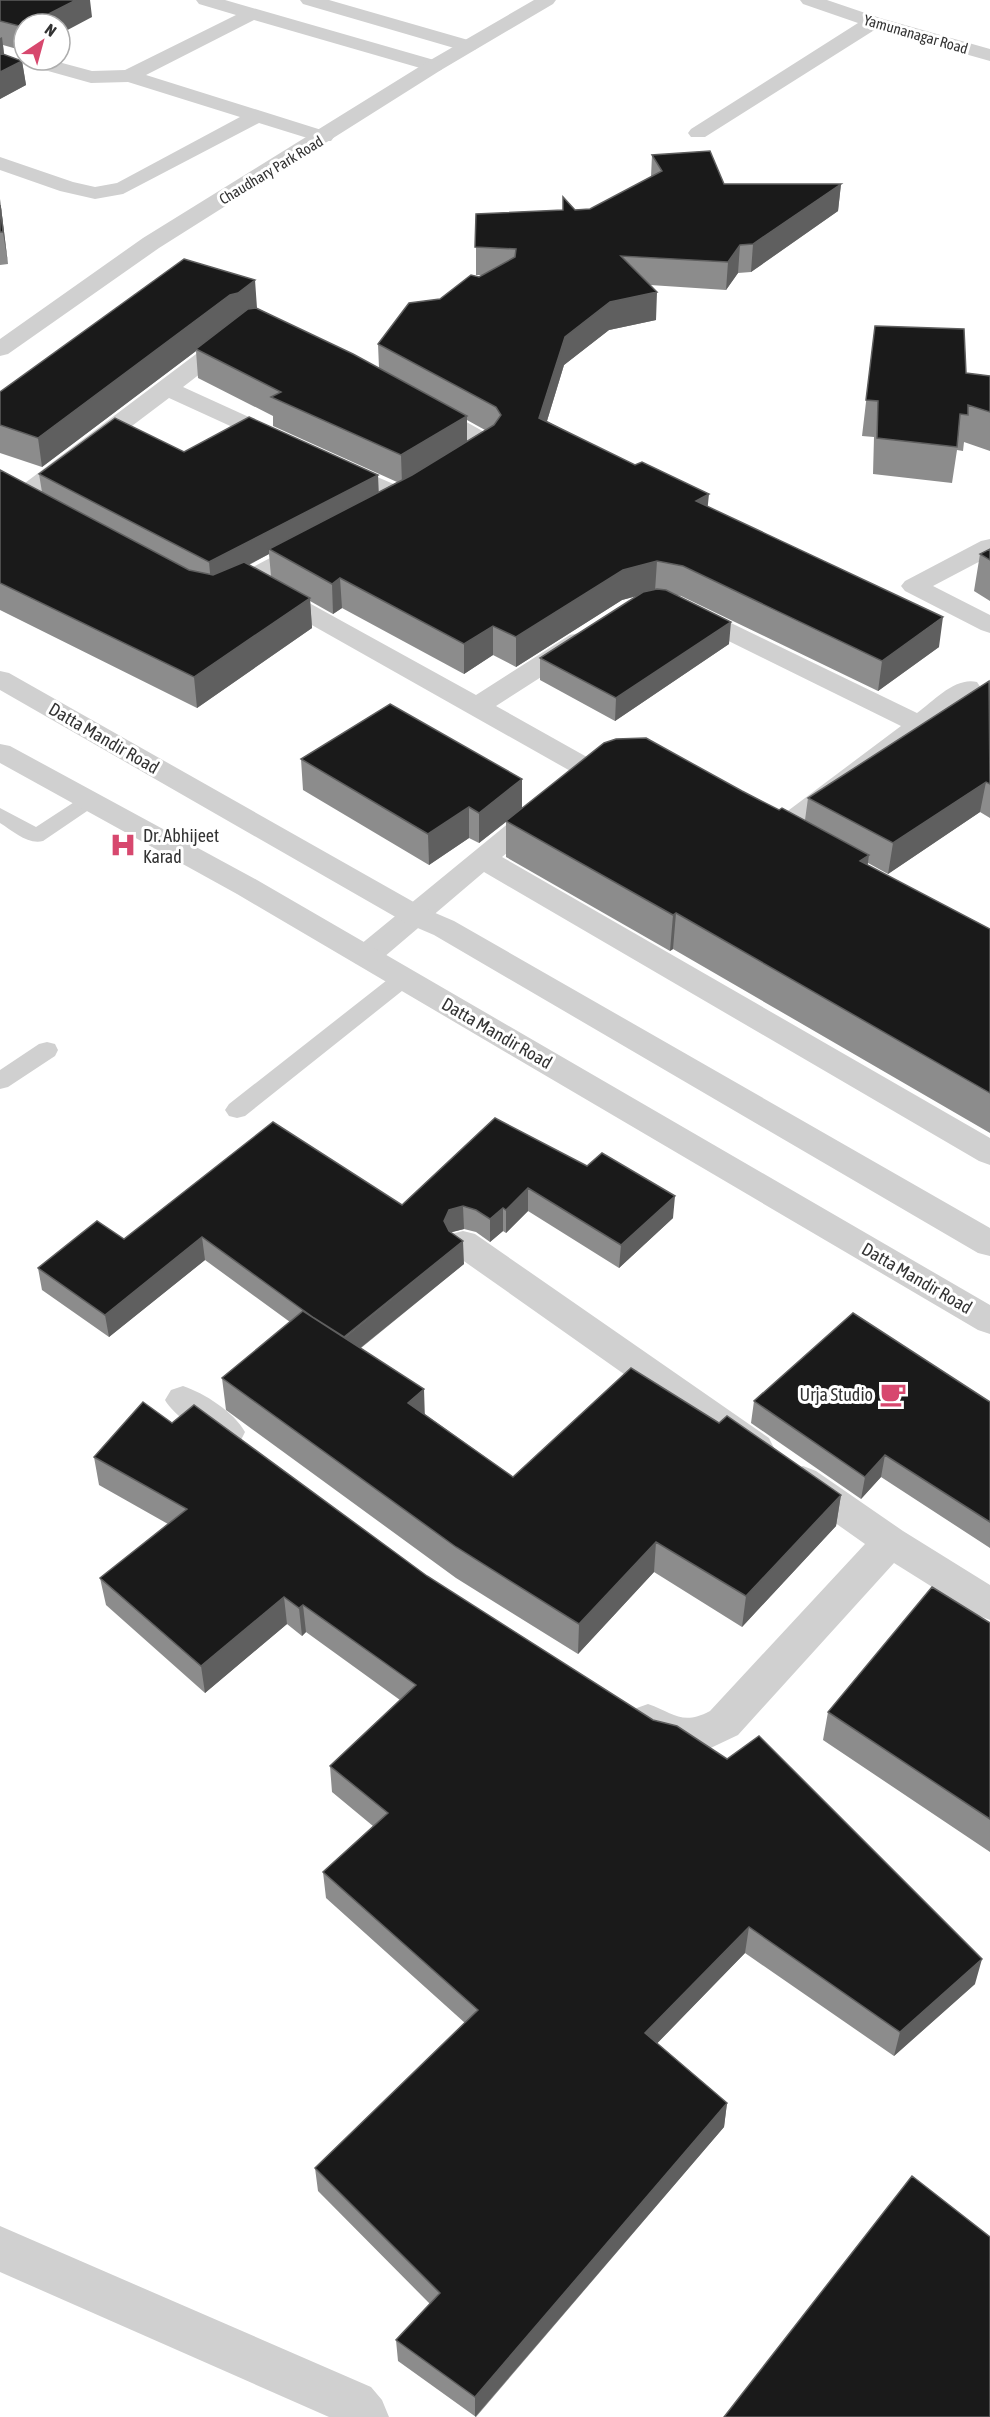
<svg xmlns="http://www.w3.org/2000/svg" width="990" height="2417" font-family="'Asap Condensed',sans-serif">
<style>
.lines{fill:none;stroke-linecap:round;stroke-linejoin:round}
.service{fill:#d0d0d0;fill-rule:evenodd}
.minor{fill:#d0d0d0;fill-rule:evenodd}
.tertiary{fill:#d0d0d0;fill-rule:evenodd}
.wall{fill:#8c8c8c;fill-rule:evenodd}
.shaded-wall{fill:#5f5f5f}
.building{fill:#1a1a1a;stroke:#5f5f5f;stroke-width:1.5}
.labels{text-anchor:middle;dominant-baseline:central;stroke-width:6;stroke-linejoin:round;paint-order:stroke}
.far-street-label{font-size:15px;fill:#333;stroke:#fff}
.street-label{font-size:18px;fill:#333;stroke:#fff}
.poi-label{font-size:18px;fill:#333;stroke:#fff;text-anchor:start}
</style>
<rect width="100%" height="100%" fill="#fff"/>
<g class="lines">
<!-- service -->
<path class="service" d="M 89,795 L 96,797 L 99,801 L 96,805 L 43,841 C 28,845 13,831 0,823 L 0,808 L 36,827 L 82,797 Z
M 404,971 L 412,973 L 415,978 L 412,983 L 245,1116 L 237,1118 L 229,1116 L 225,1110 L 229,1104 L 396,973 Z
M 47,1042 L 55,1044 L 58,1050 L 55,1056 L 8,1087 L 0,1089 L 0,1070 L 39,1044 Z"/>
<!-- minor -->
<path class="minor" d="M 196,0 L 225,0 L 441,62 L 444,66 L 441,70 L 434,72 L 254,20 L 146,75 L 331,133 L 334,137 L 331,141 L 317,141 L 259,123 L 123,194 L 95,199 L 60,191 L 0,170 L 0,157 L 73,182 L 95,187 L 117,183 L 240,117 L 128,82 L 91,83 L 23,64 L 20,60 L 24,56 L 24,60 L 51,60 L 92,71 L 125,70 L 236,15 L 199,4 Z
M 300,0 L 329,0 L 475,42 L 477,46 L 475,50 L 461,50 L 303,4 Z
M 800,0 L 827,0 L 880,18 L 990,49 L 990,61 L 876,29 L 705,137 L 691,137 L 688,133 L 691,129 L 858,23 L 803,4 Z
M 232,331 L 240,333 L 243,338 L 240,343 L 183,387 L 288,435 L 292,440 L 288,445 L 280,447 L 272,445 L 169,398 L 31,502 L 22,504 L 13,502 L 10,497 L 13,492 L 224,333 Z
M 428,403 L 436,405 L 495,438 L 499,443 C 491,458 472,469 456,465 L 452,460 L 456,455 L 472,445 L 420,415 L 416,410 L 420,405 Z
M 338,460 L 412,492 L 415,497 C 407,509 386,518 371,514 L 368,509 L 371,504 L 384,497 L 330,472 L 326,467 L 330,462 Z
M 311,539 L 320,541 L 323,546 L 320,551 L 233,597 L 224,600 L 215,597 L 211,592 L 215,587 L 302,541 Z
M 990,539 L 990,556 L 933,586 L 990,615 L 990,633 L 981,630 L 905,591 L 901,586 L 905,581 L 981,541 Z
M 273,585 L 282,588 L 476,695 L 570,635 L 579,633 L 588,635 L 592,641 L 588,647 L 496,706 L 594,761 L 618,754 L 628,756 L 632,762 C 623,775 596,781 581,777 L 264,598 L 260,593 L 264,588 Z
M 689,604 L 698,607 L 917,713 C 935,700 955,677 977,682 L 981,688 L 977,694 L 789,837 L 779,840 L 769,837 L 765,831 L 769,825 L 901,726 L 680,617 L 676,612 L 680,607 Z
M 542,801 L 552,804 L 556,810 L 552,816 L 502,857 L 990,1138 L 990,1165 L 979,1161 L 484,872 L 377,963 L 366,966 L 355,963 L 351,956 L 355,949 L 532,804 Z
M 463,1231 L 475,1234 L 769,1438 L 774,1448 L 769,1458 L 756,1462 L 743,1458 L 451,1252 L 446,1243 L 451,1234 Z
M 183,1386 C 204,1393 234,1412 245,1432 L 240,1442 C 236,1443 230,1446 226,1446 C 210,1444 172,1413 165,1400 L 171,1390 Z
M 803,1466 L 816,1471 L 903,1531 L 990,1585 L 990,1620 L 977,1615 L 894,1563 L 738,1735 L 700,1753 L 666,1750 L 652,1745 L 634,1733 L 628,1721 L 634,1709 L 648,1704 C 674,1713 682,1726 710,1711 L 865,1544 L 790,1491 L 785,1481 L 790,1471 Z
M 0,2226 L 371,2387 L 382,2400 L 389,2417 L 329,2417 L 0,2272 Z"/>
<!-- tertiary -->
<path class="tertiary" d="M 534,0 L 556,0 L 553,4 L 441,70 L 159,248 L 8,354 L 0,356 L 0,339 L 143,238 L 427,62 Z
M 0,671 L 9,673 L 426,909 L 454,921 L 990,1228 L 990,1256 L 978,1253 L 434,935 L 406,923 L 0,690 Z
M 0,744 L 10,746 L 257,880 L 990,1305 L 990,1334 L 978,1330 L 237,894 L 0,763 Z"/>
</g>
<!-- wall -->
<path class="wall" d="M 0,0 L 92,17 L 24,24 L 24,51 L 3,45 L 4,55 L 22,61 L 26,85 L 0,99 Z
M 652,155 L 724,184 L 841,184 L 838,211 L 751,272 L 738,273 L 726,290 L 650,285 L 656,320 L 609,330 L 564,365 L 547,421 L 708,507 L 939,647 L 878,691 L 681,596 L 675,595 L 729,644 L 615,721 L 540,680 L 540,658 L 637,596 L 622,600 L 516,667 L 493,655 L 464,674 L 342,608 L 333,614 L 310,601 L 312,628 L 197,708 L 0,610 L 0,470 L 42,492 L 39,474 L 184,452 L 379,492 L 397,482 L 273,426 L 273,416 L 198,378 L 196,351 L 42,467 L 0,453 L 0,392 L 257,308 L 379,368 L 378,344 L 440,299 L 482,275 L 476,275 L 476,214 L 590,209 L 651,177 ZM 467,420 L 485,430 L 467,441 ZM 269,554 L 271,576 L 249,565 Z
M 0,199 L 8,264 L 0,265 Z
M 875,326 L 966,373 L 990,376 L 990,451 L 964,442 L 963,451 L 957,450 L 952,483 L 873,474 L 874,437 L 862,436 Z
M 990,549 L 990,601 L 974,591 L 980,554 Z
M 990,681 L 990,818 L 980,812 L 888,874 L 868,863 L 867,865 L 990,929 L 990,1133 L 673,949 L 670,951 L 506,857 L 506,822 L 479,843 L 469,838 L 429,865 L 303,790 L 301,759 L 522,779 L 522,808 L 742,791 L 779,810 L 805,820 L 808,798 Z
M 495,1118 L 673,1218 L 619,1268 L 528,1211 L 506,1233 L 503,1231 L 490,1242 L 476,1232 L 464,1229 L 451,1232 L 464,1264 L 361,1348 L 425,1414 L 513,1477 L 719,1423 L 841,1495 L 836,1526 L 742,1627 L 654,1572 L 578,1654 L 456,1578 L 226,1410 L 222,1378 L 290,1322 L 205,1260 L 109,1337 L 42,1290 L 38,1268 L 124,1239 L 402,1205 Z
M 754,1401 L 990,1402 L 990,1548 L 881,1477 L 861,1499 L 751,1423 Z
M 172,1423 L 975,1984 L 894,2056 L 745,1953 L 657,2043 L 727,2103 L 724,2127 L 476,2417 L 398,2361 L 396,2340 L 430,2304 L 318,2191 L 315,2168 L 465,2023 L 326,1898 L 323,1872 L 373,1826 L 332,1792 L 330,1766 L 400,1700 L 306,1632 L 302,1636 L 287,1624 L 205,1693 L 106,1605 L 100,1578 L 168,1524 L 99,1485 L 94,1457 Z
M 990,1623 L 990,1852 L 823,1740 L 828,1712 Z"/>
<!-- shaded-wall -->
<path class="shaded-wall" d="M 76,0 L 90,0 L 92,17 L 60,34 L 60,24 L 29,24 Z
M 2,37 L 5,62 L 0,65 L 0,38 Z
M 22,61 L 26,85 L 0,99 L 0,72 Z
M 841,184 L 838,211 L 751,272 L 753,244 Z
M 0,199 L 8,264 L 3,232 Z
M 740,245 L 738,273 L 726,290 L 728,262 Z
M 255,280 L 257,308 L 196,349 L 196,351 L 42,467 L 38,438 L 230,295 Z
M 657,292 L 656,320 L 609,330 L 564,365 L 539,447 L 539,418 L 565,337 L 610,302 Z
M 467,416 L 467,445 L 402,484 L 401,455 Z
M 378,475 L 379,497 L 269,549 L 269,554 L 211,584 L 209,562 Z
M 709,494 L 706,523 L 696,501 Z
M 657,561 L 655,591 L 622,600 L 516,667 L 516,637 L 623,570 Z
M 340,578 L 342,608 L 333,614 L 332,584 Z
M 310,598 L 312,628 L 197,708 L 194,677 Z
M 943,617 L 939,647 L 878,691 L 882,661 Z
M 731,622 L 729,644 L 615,721 L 616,698 Z
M 493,626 L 493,655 L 464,674 L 464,644 Z
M 522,779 L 522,809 L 479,843 L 479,813 Z
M 986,782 L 980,812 L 888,874 L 893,843 Z
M 469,807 L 469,838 L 429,865 L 428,834 Z
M 869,855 L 864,891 L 860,861 Z
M 676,913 L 673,949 L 670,951 L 673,915 Z
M 528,1188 L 528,1211 L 506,1233 L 506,1210 Z
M 675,1196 L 673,1218 L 619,1268 L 621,1245 Z
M 463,1206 L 464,1229 L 449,1233 L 444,1221 L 449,1210 Z
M 503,1208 L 503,1231 L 490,1242 L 490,1219 Z
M 202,1237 L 205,1260 L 109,1337 L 105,1315 Z
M 463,1241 L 464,1264 L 344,1361 L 343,1339 Z
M 424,1389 L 425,1420 L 408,1403 Z
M 885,1455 L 881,1477 L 861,1499 L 865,1477 Z
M 841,1495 L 836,1526 L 742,1627 L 746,1596 Z
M 656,1542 L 654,1572 L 578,1654 L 579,1624 Z
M 284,1597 L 287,1624 L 205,1693 L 201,1666 Z
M 303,1605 L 306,1632 L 302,1636 L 299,1608 Z
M 749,1927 L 745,1953 L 643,2058 L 645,2033 Z
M 982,1959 L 975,1984 L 894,2056 L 900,2032 Z
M 727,2103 L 724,2127 L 475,2417 L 475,2397 Z"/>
<!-- building -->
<path class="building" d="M 0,0 L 76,0 L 29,24 L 24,24 L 24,26 L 23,27 L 0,21 Z
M 0,53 L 22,61 L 0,72 Z
M 710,151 L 724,184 L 841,184 L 753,244 L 740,245 L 728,262 L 621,256 L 657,292 L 610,302 L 565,337 L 539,418 L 635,465 L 642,462 L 709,494 L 696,501 L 943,617 L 882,661 L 683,566 L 657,561 L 623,570 L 516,637 L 493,626 L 464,644 L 340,578 L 332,584 L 269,549 L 412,475 L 494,425 L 501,415 L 496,407 L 378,344 L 409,303 L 440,299 L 471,275 L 479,277 L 515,257 L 516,249 L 475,247 L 476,214 L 563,210 L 563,197 L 575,210 L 590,209 L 662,171 L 652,155 Z
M 0,205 L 3,232 L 0,232 Z
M 184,259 L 255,280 L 238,293 L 230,295 L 38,438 L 0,425 L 0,392 Z
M 256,308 L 353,354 L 467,416 L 401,455 L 271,397 L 281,392 L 196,349 L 248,309 Z
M 875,326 L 964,329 L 966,373 L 990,376 L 990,412 L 968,405 L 968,415 L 960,414 L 957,447 L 877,438 L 878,401 L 866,400 Z
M 249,417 L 378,475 L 209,562 L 39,474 L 115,418 L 184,452 Z
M 0,470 L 189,570 L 213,575 L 244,562 L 310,598 L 194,677 L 0,583 Z
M 990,549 L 990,560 L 980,554 Z
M 657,589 L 666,590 L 731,622 L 616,698 L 540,658 L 643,592 Z
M 989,681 L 990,784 L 986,782 L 893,843 L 808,798 Z
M 390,704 L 522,779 L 479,813 L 469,807 L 428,834 L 301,759 Z
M 646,738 L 742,791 L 779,810 L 782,808 L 869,855 L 860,861 L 990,929 L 990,1093 L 676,913 L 673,915 L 506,821 L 604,743 L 616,739 Z
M 495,1118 L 587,1166 L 602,1153 L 675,1196 L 621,1245 L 528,1188 L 506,1210 L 503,1208 L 490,1219 L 476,1210 L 463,1206 L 449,1210 L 444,1221 L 449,1231 L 463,1241 L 344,1337 L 314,1318 L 202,1237 L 105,1315 L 38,1268 L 97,1221 L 124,1239 L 273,1122 L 402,1205 Z
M 303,1311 L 424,1389 L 408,1403 L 513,1477 L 631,1368 L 719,1423 L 727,1416 L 841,1495 L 746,1596 L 656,1542 L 579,1624 L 456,1547 L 222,1378 Z
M 853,1313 L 990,1402 L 990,1522 L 885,1455 L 865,1477 L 754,1401 Z
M 143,1402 L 172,1423 L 194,1405 L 427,1576 L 653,1720 L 677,1726 L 727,1759 L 759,1736 L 982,1959 L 900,2032 L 749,1927 L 645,2033 L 727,2103 L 475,2397 L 396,2340 L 440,2293 L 315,2168 L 478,2010 L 323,1872 L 388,1813 L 330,1766 L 416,1685 L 303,1605 L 299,1608 L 284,1597 L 201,1666 L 100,1578 L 187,1509 L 94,1457 Z
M 932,1587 L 990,1623 L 990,1819 L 828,1712 Z
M 912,2176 L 990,2237 L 990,2417 L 724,2417 Z"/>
<!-- icons -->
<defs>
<g id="hospital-bare" transform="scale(2.07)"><path d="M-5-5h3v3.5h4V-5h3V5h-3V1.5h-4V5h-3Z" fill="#d7486e" stroke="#fff" stroke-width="2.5" paint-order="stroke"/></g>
<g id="cafe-bare" transform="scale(2.07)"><path d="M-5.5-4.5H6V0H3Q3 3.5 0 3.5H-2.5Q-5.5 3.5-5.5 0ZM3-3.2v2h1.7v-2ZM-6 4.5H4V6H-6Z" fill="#d7486e" stroke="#fff" stroke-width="2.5" paint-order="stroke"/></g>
</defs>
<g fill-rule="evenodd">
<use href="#hospital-bare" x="123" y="845"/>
<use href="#cafe-bare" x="893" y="1394"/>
</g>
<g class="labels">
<!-- far-street labels -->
<g class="far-street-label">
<text transform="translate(916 34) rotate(16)">Yamunanagar Road</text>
<text transform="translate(271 170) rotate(-31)">Chaudhary Park Road</text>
</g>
<!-- street labels -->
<g class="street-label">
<text transform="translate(104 738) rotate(30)">Datta Mandir Road</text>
<text transform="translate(497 1033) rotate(30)">Datta Mandir Road</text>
<text transform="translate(917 1278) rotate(30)">Datta Mandir Road</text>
</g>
<!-- poi labels -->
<g class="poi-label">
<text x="143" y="835">Dr. Abhijeet<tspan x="143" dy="21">Karad</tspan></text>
<text x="873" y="1394" text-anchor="end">Urja Studio</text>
</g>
</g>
<!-- north arrow -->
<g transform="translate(42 42) rotate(36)"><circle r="28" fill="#ffffff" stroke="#adadad" stroke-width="1.5"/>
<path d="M0-4.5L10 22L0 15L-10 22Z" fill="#d7486e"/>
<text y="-9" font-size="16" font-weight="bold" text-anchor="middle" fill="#333333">N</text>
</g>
</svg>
